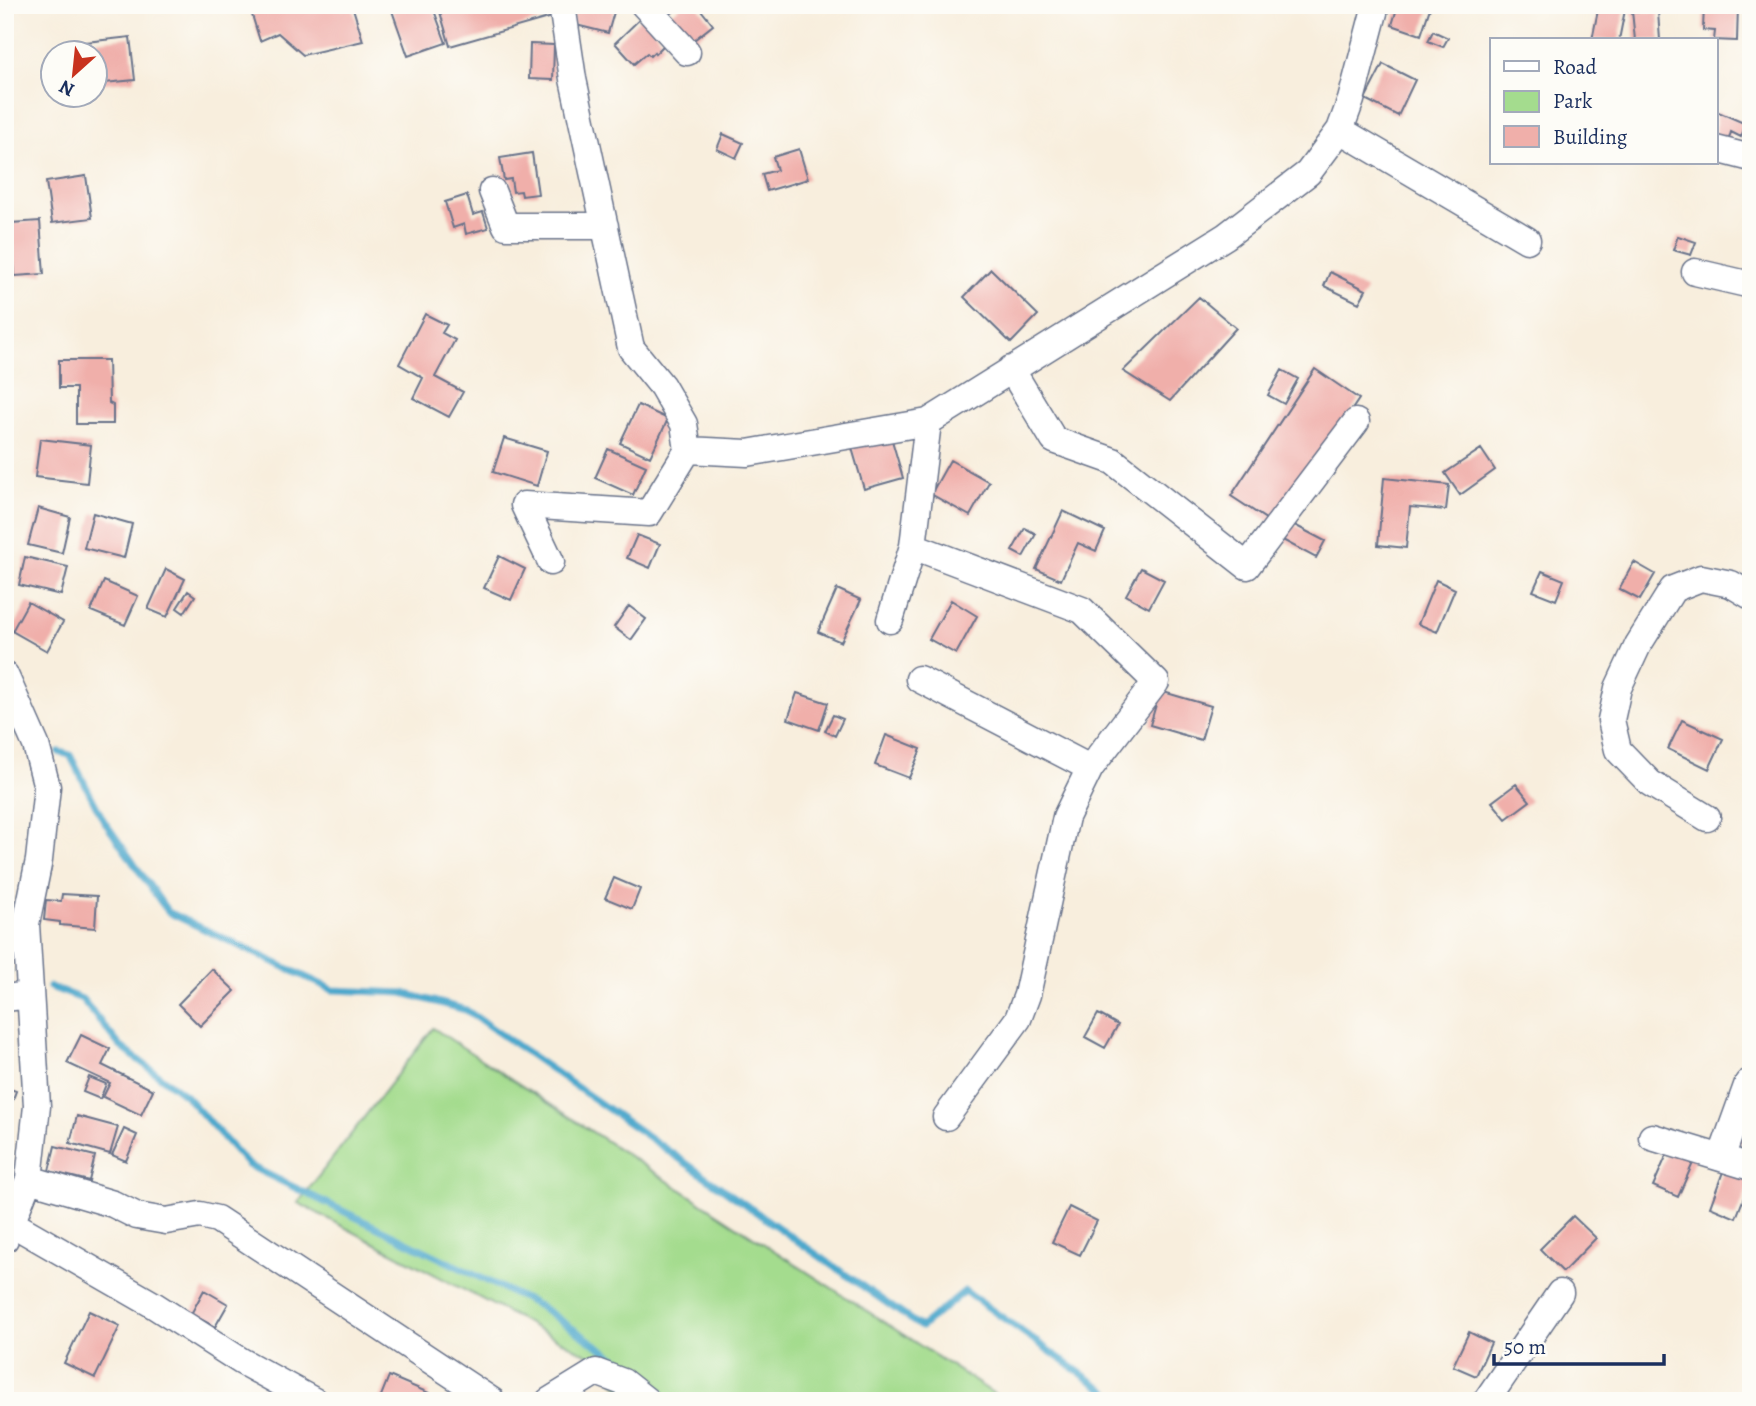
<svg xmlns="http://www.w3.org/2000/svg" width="1756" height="1406" font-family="Alegreya,serif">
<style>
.green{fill:#a4dc8e;stroke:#608676;stroke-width:2}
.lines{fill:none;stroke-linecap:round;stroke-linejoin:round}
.stream{stroke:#4ea8cc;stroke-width:7}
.building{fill:#f0afaa}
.minor-casing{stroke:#68728a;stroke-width:29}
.minor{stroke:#fff;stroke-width:26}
</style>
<rect width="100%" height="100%" fill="#fdfcf7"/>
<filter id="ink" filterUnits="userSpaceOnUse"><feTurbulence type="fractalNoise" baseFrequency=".0143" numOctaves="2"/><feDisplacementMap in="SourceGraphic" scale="14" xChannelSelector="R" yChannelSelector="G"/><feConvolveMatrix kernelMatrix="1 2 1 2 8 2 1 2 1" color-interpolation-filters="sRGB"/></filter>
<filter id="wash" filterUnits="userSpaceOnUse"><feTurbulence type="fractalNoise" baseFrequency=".00686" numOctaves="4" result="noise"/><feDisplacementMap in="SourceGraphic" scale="28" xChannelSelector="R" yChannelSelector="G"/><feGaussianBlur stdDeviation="1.57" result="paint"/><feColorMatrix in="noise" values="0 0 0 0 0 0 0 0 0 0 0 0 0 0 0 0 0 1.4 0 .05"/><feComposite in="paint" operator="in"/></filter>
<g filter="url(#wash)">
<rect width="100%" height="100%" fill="#f8eedd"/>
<!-- green -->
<path class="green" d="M 433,1028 L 1005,1401 L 631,1401 L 594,1358 L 298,1203 Z"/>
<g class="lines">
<!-- stream -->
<path class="stream" d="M 5,734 L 11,736
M 59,752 L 70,755 L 104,821 L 168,912 L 333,990 L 403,993 L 466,1010 L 921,1327 L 965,1291 L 1120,1401
M 5,971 L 9,972
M 50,987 L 82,999 L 120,1046 L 186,1096 L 248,1165 L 541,1307 L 652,1383 L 666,1401"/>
</g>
<g id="blocks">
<!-- building -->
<path class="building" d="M 249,5 L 352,5 L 363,41 L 303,55 L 278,33 L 260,41 Z
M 390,5 L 432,5 L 446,43 L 408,56 Z
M 438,5 L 552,5 L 555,16 L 450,46 Z
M 577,5 L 616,5 L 608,33 L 572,24 Z
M 682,5 L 697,5 L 713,25 L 690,43 L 668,16 Z
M 1398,5 L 1423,5 L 1430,8 L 1421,35 L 1392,25 Z
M 1599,5 L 1626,5 L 1619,40 L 1592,40 Z
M 1704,5 L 1738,5 L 1737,41 L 1714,40 L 1715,31 L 1703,30 Z
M 1632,11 L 1658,12 L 1660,40 L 1635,40 Z
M 644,15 L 664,45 L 655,54 L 654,52 L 650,56 L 647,53 L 634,64 L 615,43 Z
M 1433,31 L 1448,38 L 1443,47 L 1428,41 Z
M 130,37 L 135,80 L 94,84 L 94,52 L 87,52 L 86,42 Z
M 530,44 L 554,45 L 553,80 L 529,79 Z
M 1383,64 L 1415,80 L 1398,116 L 1365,99 Z
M 1716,111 L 1746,124 L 1741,137 L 1731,132 L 1728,142 L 1716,137 Z
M 723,134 L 743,143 L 736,158 L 717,149 Z
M 799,149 L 808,179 L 767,191 L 762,174 L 777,170 L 773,157 Z
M 532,153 L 538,194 L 522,196 L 521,191 L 513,192 L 511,179 L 504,180 L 500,158 Z
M 86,176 L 92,218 L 52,223 L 46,182 Z
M 467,195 L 473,215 L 483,212 L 488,228 L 466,234 L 464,224 L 453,228 L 445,202 Z
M 40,221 L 44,274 L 15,276 L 11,223 Z
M 1678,236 L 1696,242 L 1691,255 L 1673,250 Z
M 991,269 L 1038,315 L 1011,343 L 964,297 Z
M 1330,272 L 1366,290 L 1359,303 L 1324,286 Z
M 1199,297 L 1236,328 L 1170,401 L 1123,371 Z
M 425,314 L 447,325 L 442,333 L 455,340 L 435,377 L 463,392 L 449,417 L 413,398 L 423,378 L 399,364 Z
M 59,360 L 108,360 L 109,403 L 113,405 L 113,424 L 76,424 L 76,388 L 59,388 Z
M 1315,369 L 1359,399 L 1275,525 L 1231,496 Z
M 1282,370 L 1298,379 L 1284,404 L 1268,395 Z
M 638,405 L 668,419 L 650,457 L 620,443 Z
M 891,437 L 903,478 L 864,489 L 852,448 Z
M 504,438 L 547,451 L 537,486 L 493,472 Z
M 40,439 L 91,445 L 87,483 L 35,477 Z
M 608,449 L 646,466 L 633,495 L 595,478 Z
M 1481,449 L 1495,470 L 1460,495 L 1445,473 Z
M 950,460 L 989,482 L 970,516 L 931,494 Z
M 1384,478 L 1449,485 L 1446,510 L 1410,507 L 1406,548 L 1378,545 Z
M 38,508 L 70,517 L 62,553 L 28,545 Z
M 1063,511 L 1105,531 L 1096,551 L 1078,543 L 1061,580 L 1036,569 Z
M 93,513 L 132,524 L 124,558 L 84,548 Z
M 1285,520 L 1325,541 L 1316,558 L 1277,537 Z
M 1025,528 L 1036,534 L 1023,557 L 1012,551 Z
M 637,535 L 660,544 L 650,568 L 627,558 Z
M 499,556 L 525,569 L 511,600 L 484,588 Z
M 25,557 L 68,567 L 61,595 L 19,585 Z
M 1634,562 L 1655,574 L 1640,600 L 1619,589 Z
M 1141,568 L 1164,580 L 1149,608 L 1126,595 Z
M 166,569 L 185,579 L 167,617 L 148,609 Z
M 1542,571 L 1564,580 L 1556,600 L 1533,591 Z
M 1436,580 L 1455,589 L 1437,632 L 1418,624 Z
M 104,581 L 138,596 L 125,625 L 91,611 Z
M 837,589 L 861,600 L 841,642 L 818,632 Z
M 188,591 L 195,596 L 184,613 L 177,608 Z
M 951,600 L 977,616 L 956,654 L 929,639 Z
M 28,602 L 63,622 L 47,651 L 12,631 Z
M 629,606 L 646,619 L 631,640 L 614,627 Z
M 1160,691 L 1211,706 L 1201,740 L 1150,725 Z
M 797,693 L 828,703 L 819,730 L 788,719 Z
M 833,715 L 843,719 L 835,736 L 825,731 Z
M 1682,720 L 1723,739 L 1709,769 L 1668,749 Z
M 886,735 L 921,749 L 909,778 L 875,765 Z
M 1516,784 L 1530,801 L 1506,819 L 1492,802 Z
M 614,878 L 640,889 L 632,909 L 605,898 Z
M 62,894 L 97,896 L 95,928 L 60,925 L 60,922 L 44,920 L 46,900 L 61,901 Z
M 212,969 L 235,991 L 200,1026 L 178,1004 Z
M 1098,1014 L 1118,1025 L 1105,1048 L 1085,1037 Z
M 81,1035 L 110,1049 L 102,1065 L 153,1090 L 141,1115 L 103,1097 L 110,1083 L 67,1063 Z
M 89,1077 L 106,1084 L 100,1099 L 83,1092 Z
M 5,1087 L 16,1091 L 6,1118 L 5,1118 Z
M 1751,1099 L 1751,1147 L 1734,1139 Z
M 77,1116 L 118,1127 L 110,1154 L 70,1143 Z
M 124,1129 L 137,1135 L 126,1161 L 112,1155 Z
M 1672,1143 L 1697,1154 L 1678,1197 L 1653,1186 Z
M 55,1146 L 95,1156 L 89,1181 L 49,1171 Z
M 1724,1169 L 1751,1179 L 1736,1218 L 1710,1207 Z
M 1069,1207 L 1097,1221 L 1080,1255 L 1052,1242 Z
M 1573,1216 L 1596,1238 L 1563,1272 L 1540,1249 Z
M 204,1290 L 228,1304 L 215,1327 L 191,1314 Z
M 89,1311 L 120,1326 L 95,1378 L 64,1363 Z
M 1469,1332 L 1491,1343 L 1476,1376 L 1453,1366 Z
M 389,1376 L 429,1393 L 426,1401 L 379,1401 Z"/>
</g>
</g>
<g filter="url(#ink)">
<use href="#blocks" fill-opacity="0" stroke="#68728a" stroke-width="2"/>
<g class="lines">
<!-- minor casing -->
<g class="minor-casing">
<path id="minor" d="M 562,5 L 573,79 L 631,348 L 662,386 L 684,424 L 688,450 L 747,453 L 928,422 L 1226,236 L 1308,173 L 1340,130 L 1351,100 L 1376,5
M 644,5 L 687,52
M 1340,130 L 1527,240
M 1716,149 L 1751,158
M 492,191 L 506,226 L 605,226
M 1695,272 L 1751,285
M 1011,369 L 1054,440 L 1113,461 L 1247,566 L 1356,422
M 928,422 L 913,546 L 1082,610 L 1156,682 L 1090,768 L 1066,817 L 1027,995 L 1018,1019 L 946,1117
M 551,562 L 524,505 L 649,513 L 688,450
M 890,620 L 913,546
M 5,675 L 36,745 L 47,787 L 39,860 L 26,924 L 37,1106 L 29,1179 L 5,1239
M 919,679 L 1090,768
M 1707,818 L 1650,783 L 1618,750 L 1611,720 L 1618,688 L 1638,645 L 1673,589 L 1701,578 L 1731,584 L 1751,596
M 5,998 L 30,995
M 1652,1137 L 1751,1167
M 1721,1158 L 1748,1083 L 1751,1084
M 29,1179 L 113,1204 L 137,1216 L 166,1221 L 200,1215 L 217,1219 L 492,1401
M 13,1224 L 152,1304 L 241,1361 L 314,1401
M 549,1401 L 596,1372 L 623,1382 L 647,1401
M 1486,1401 L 1560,1293"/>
</g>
<!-- minor -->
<use href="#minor" class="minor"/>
</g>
</g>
<!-- margin -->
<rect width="1756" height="1406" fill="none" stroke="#fdfcf7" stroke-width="28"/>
<!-- legend -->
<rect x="1490" y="38" width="228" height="126" fill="#fdfcf7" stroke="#a3aaba" stroke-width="2"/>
<rect x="1504" y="61" width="35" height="10" fill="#ffffff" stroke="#a3aaba" stroke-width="2"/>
<text x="1553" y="74" font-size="21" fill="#1b2f5e">Road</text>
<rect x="1504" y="91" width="35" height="21" fill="#a4dc8e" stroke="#a3aaba" stroke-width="2"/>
<text x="1553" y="108" font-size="21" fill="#1b2f5e">Park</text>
<rect x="1504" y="126" width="35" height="21" fill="#f0afaa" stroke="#a3aaba" stroke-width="2"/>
<text x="1553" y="144" font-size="21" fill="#1b2f5e">Building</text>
<!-- north arrow -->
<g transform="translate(74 74) rotate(207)"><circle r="33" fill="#fdfcf7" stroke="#a3aaba" stroke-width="2"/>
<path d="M0-5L12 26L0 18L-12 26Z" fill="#c8321e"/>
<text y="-10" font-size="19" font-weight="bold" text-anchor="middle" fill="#1b2f5e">N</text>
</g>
<!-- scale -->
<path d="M1494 1354v10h170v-10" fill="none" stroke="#1b2f5e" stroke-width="3.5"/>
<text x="1504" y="1354" font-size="21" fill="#1b2f5e" stroke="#fdfcf7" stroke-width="5" paint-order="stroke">50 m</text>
</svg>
